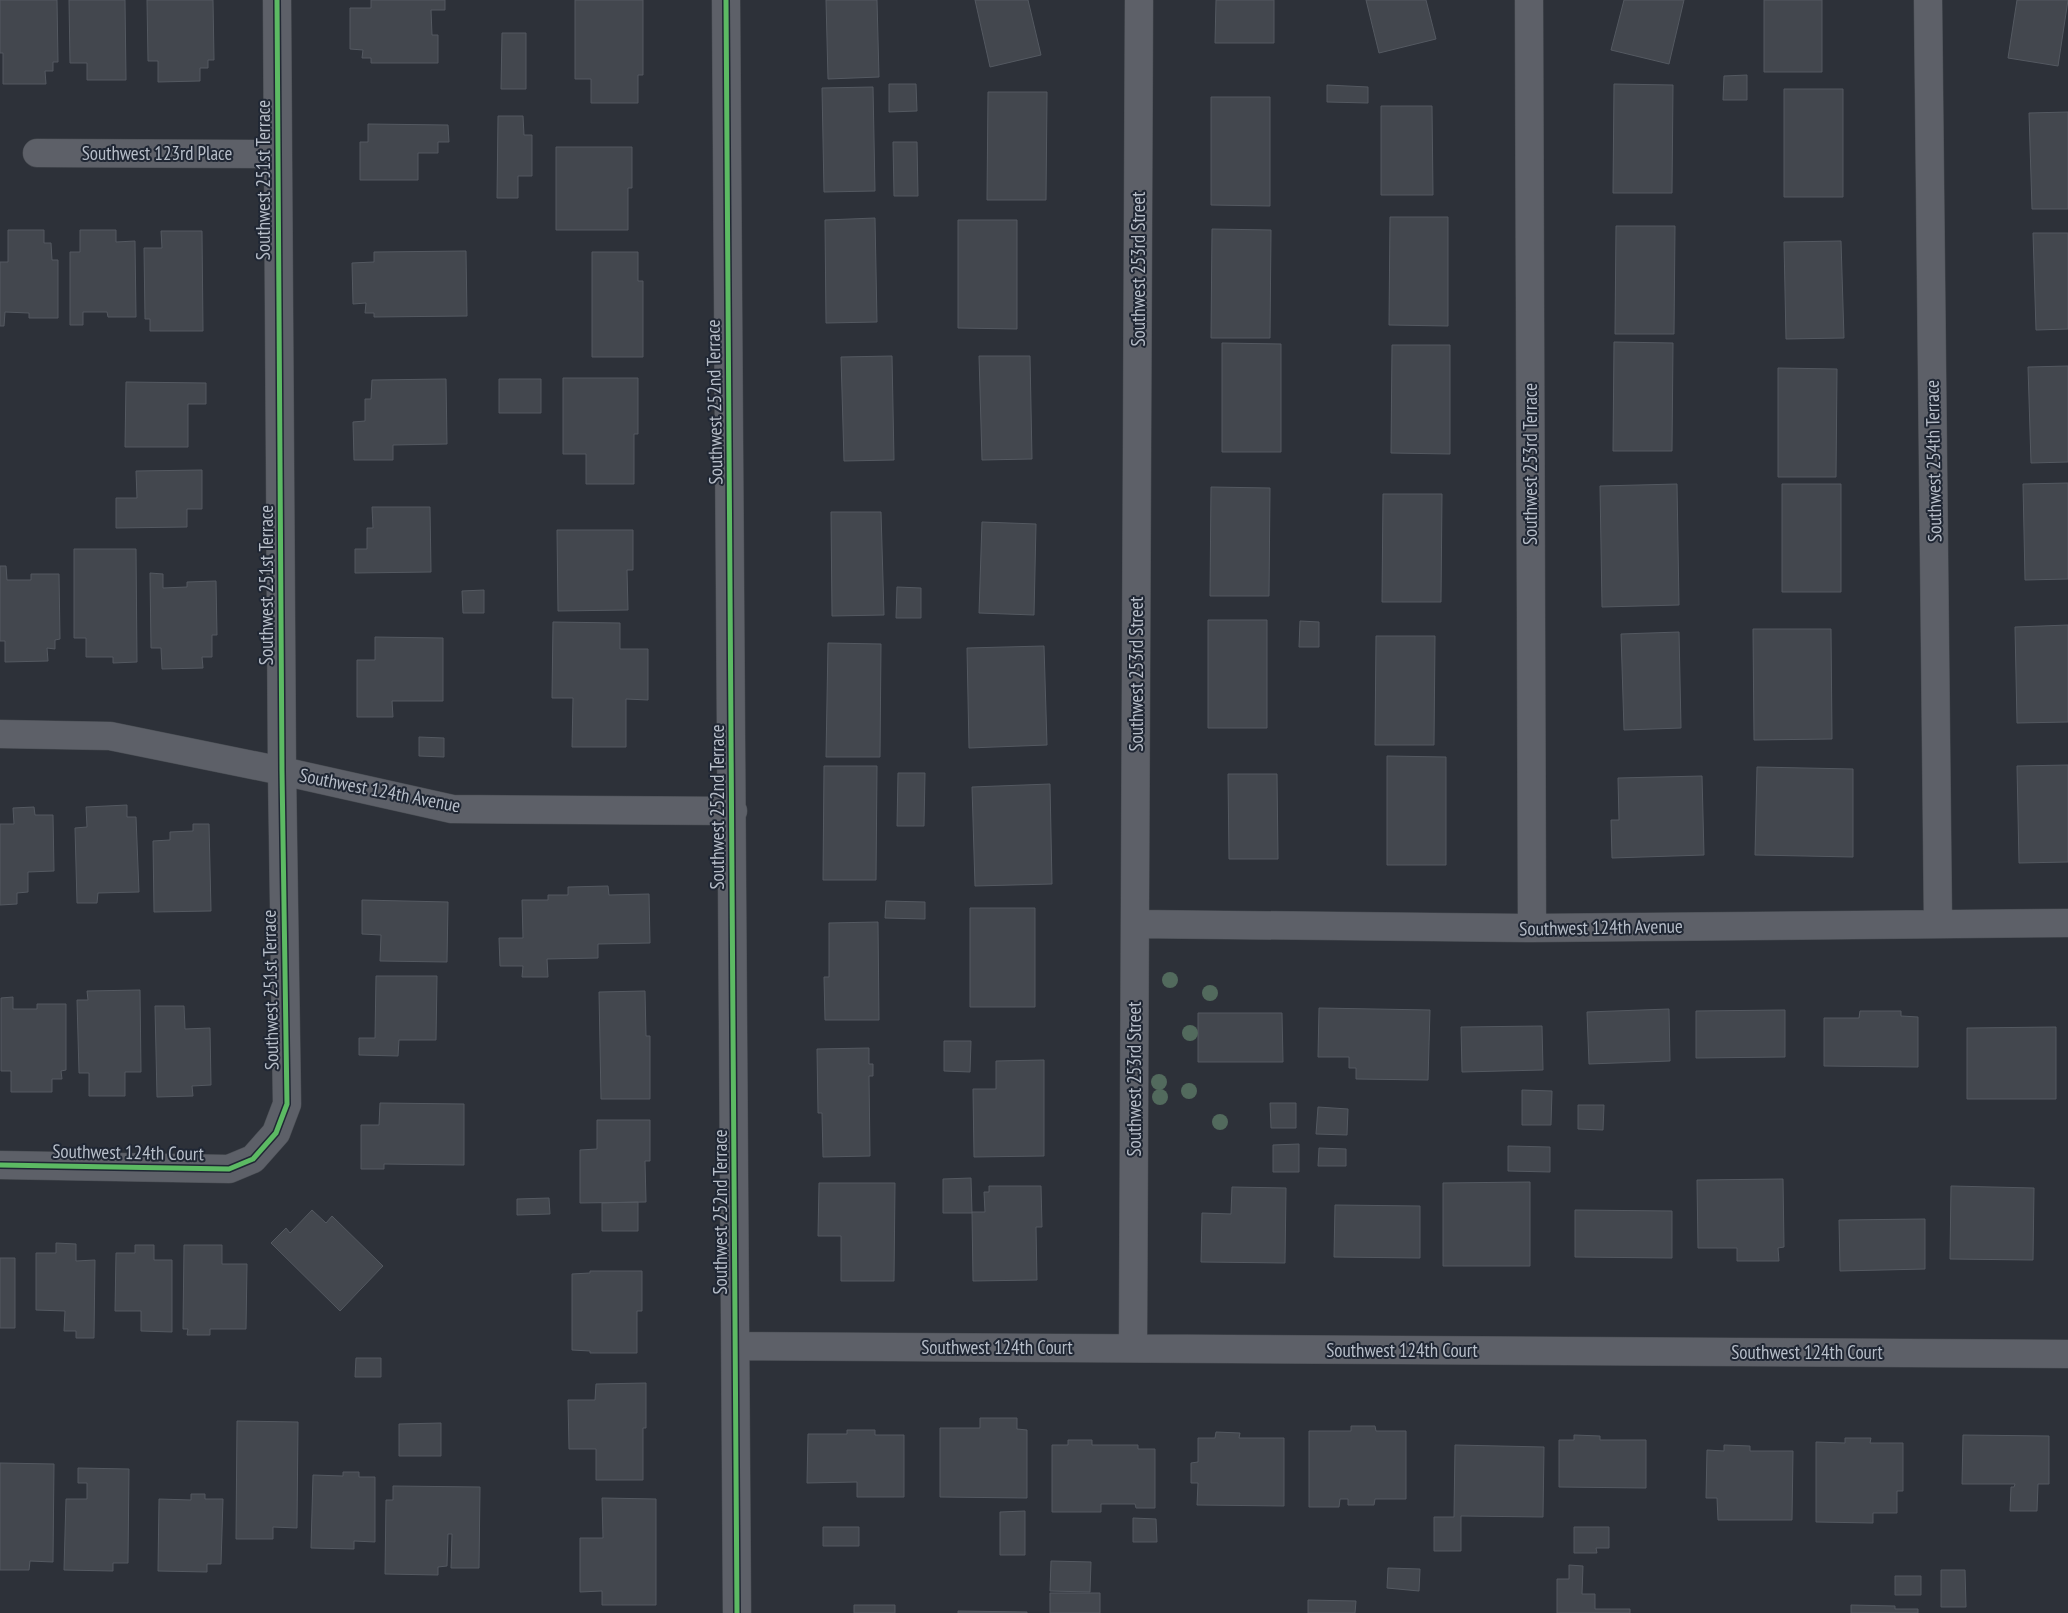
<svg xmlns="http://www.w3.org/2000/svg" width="2068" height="1613" font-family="'PT Sans Narrow',sans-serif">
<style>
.building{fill:#43474e;stroke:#545961}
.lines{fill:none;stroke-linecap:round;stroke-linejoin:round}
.minor-casing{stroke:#484c52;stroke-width:29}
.minor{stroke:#5d6068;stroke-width:28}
.cycleway-casing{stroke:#202734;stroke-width:8}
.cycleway{stroke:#5cba63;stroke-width:5}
.tree{fill:#526a5d}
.labels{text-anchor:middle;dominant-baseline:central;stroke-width:4;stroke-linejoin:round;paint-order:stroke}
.street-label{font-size:19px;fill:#b7bec9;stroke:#202734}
</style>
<rect width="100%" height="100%" fill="#2d3139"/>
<!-- building -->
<path class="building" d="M 0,0 L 57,0 L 58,62 L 53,62 L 53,71 L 45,71 L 46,84 L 3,84 L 3,53 L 0,53 Z
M 69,0 L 125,0 L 126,80 L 87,80 L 87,63 L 70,63 Z
M 147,0 L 213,0 L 214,60 L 208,60 L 208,68 L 200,68 L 200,81 L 158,82 L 158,61 L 148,61 Z
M 371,0 L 445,0 L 445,10 L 431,10 L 432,35 L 438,35 L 438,63 L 371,63 L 371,58 L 362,58 L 363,50 L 350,49 L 350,8 L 371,8 Z
M 575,0 L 643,0 L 643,75 L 638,75 L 638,103 L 591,103 L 591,79 L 575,79 Z
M 826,0 L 877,0 L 879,77 L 828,79 Z
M 975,0 L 1028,0 L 1041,55 L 990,67 Z
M 1216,0 L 1274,0 L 1274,43 L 1215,43 Z
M 1366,0 L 1426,0 L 1436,39 L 1379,53 Z
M 1624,0 L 1684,0 L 1669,64 L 1611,50 Z
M 1764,0 L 1822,0 L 1822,72 L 1764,72 Z
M 2017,0 L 2068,0 L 2058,66 L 2008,58 Z
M 502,33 L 526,33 L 526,89 L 501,89 Z
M 1747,75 L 1747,100 L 1723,100 L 1724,76 Z
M 889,84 L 916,84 L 917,111 L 889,112 Z
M 1614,84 L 1673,85 L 1672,193 L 1613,193 Z
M 1327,85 L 1368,87 L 1368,103 L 1327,102 Z
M 873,87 L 875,191 L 824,192 L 822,88 Z
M 1784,89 L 1843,89 L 1843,197 L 1784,197 Z
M 988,92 L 1047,92 L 1046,200 L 987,200 Z
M 1211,97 L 1270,97 L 1270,206 L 1211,205 Z
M 1381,106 L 1432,106 L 1433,195 L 1381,195 Z
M 2068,112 L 2068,209 L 2032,209 L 2029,113 Z
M 498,116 L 523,116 L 524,135 L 532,135 L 532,176 L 518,176 L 518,198 L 497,198 Z
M 368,124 L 448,125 L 449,142 L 438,142 L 438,153 L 418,153 L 418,180 L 360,180 L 360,142 L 368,142 Z
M 893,142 L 917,142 L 918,196 L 894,196 Z
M 556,147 L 632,147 L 632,188 L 628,188 L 628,230 L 556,230 Z
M 1390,217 L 1448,217 L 1448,326 L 1389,325 Z
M 875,218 L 877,322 L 826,323 L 825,220 Z
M 958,220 L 1017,220 L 1017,329 L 958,328 Z
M 1616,226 L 1675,226 L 1674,334 L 1615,334 Z
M 1212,229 L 1271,230 L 1270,338 L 1211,338 Z
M 8,230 L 44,230 L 44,243 L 51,243 L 52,260 L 58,260 L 58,318 L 29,318 L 29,313 L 5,312 L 4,326 L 0,326 L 0,262 L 8,262 Z
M 80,230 L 116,230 L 116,242 L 135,241 L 136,317 L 108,317 L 107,312 L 83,312 L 83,325 L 70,325 L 70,252 L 80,252 Z
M 161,231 L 202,231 L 203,331 L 150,331 L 150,319 L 145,319 L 144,248 L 162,248 Z
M 2033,233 L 2068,233 L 2068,329 L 2036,330 Z
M 1841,241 L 1844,338 L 1786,339 L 1784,242 Z
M 466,251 L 467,316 L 374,317 L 374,313 L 365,313 L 366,303 L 353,304 L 352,263 L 374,262 L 374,252 Z
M 592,252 L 638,252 L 638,281 L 643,281 L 643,357 L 592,357 Z
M 1614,342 L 1673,343 L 1672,451 L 1613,451 Z
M 1222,343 L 1281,344 L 1281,452 L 1222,452 Z
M 1392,345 L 1450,345 L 1450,454 L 1391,453 Z
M 892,356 L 894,460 L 844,461 L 841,357 Z
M 979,356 L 1030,356 L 1032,459 L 982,460 Z
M 2068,366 L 2068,462 L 2031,463 L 2028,367 Z
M 1778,368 L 1837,369 L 1836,477 L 1778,477 Z
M 563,378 L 638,378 L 638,434 L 634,434 L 634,484 L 586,484 L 586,454 L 563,454 Z
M 446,379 L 447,444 L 393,445 L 393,460 L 354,460 L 353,422 L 365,421 L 365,399 L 371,399 L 372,380 Z
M 499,379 L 541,379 L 541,413 L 499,413 Z
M 126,382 L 206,383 L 206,404 L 188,404 L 188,447 L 125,447 Z
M 202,470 L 202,509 L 187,509 L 187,527 L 116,528 L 116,498 L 137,498 L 136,471 Z
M 2068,483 L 2068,579 L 2025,580 L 2023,484 Z
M 1677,484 L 1679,605 L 1602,607 L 1600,486 Z
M 1782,484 L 1841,484 L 1841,592 L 1782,592 Z
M 1211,487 L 1270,488 L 1269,596 L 1210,596 Z
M 1383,494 L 1442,494 L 1441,602 L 1382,602 Z
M 372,507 L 430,507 L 431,572 L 355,573 L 355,549 L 367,549 L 367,528 L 373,528 Z
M 831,512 L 881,512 L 884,615 L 832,616 Z
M 982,522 L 1036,524 L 1034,615 L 979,613 Z
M 557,530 L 633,530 L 633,570 L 627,570 L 628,610 L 558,611 Z
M 74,549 L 136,549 L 137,662 L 113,663 L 113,657 L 86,657 L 86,638 L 74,638 Z
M 0,566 L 6,566 L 7,580 L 31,580 L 31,574 L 59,574 L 60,639 L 55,640 L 55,649 L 47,648 L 48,661 L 5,662 L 5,641 L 0,641 Z
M 150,573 L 163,574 L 163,588 L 187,587 L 187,582 L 216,581 L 217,635 L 212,635 L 212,657 L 202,657 L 203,668 L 162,669 L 161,648 L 151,648 Z
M 897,587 L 921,588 L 921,618 L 896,618 Z
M 484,590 L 484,613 L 463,613 L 462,591 Z
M 1208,620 L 1267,620 L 1267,728 L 1208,728 Z
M 1300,621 L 1319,622 L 1319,647 L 1299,647 Z
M 553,622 L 620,623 L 620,649 L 648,649 L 648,700 L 626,699 L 626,747 L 572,747 L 573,698 L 552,698 Z
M 2068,625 L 2068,722 L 2017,723 L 2015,627 Z
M 1753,629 L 1831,629 L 1832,739 L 1754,740 Z
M 1679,632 L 1681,728 L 1624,730 L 1621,634 Z
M 1376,636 L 1435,636 L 1434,745 L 1375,745 Z
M 375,637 L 443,638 L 443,701 L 392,701 L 393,717 L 357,717 L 357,660 L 375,660 Z
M 828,643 L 881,644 L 880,757 L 826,757 Z
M 1044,646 L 1047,745 L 969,748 L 967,648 Z
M 419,737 L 444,738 L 444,757 L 419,756 Z
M 1387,756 L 1446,757 L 1446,865 L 1387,865 Z
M 2068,765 L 2068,862 L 2019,863 L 2017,766 Z
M 824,766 L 877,766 L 876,880 L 823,880 Z
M 1757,767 L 1853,769 L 1853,857 L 1755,855 Z
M 898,773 L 925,773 L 924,826 L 897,826 Z
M 1228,774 L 1277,774 L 1278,859 L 1229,859 Z
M 1702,776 L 1704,855 L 1612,858 L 1611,820 L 1619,820 L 1618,778 Z
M 1050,784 L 1052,884 L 975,886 L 972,787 Z
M 127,805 L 127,817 L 136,817 L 139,892 L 98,893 L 97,903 L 77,903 L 75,828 L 87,827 L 86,807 Z
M 34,807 L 35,815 L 53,815 L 54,871 L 28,872 L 28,892 L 17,893 L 17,904 L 0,905 L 0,824 L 14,824 L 13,808 Z
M 193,824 L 209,824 L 211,911 L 154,912 L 153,841 L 170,840 L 170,832 L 193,831 Z
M 608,886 L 609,895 L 649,894 L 650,943 L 598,944 L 598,958 L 547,959 L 548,977 L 522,977 L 523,966 L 500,966 L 499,938 L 523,938 L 522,900 L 548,900 L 548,895 L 568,895 L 568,887 Z
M 362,900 L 448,902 L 447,962 L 380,961 L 381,935 L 362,934 Z
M 886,901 L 925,902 L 925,919 L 885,918 Z
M 970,908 L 1035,908 L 1035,1007 L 970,1007 Z
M 878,922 L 879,1020 L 825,1020 L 824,977 L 829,977 L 829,923 Z
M 376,976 L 437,976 L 436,1040 L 399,1040 L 398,1056 L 359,1055 L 359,1038 L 375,1038 Z
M 140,990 L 141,1072 L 125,1072 L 125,1096 L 89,1096 L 89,1073 L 79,1073 L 77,1000 L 88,1000 L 87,991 Z
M 645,991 L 646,1036 L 650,1036 L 650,1099 L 601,1099 L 599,992 Z
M 13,997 L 13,1009 L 37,1009 L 37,1004 L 66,1004 L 66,1070 L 61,1071 L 62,1079 L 52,1079 L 52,1092 L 11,1092 L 11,1071 L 1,1071 L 1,998 Z
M 155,1006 L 184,1006 L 185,1029 L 210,1028 L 211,1085 L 192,1086 L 193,1096 L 157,1097 Z
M 1319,1008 L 1430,1010 L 1428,1080 L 1356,1079 L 1356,1068 L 1349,1068 L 1349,1057 L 1318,1057 Z
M 1669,1009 L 1670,1061 L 1589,1064 L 1587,1012 Z
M 1785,1010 L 1785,1057 L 1696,1058 L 1696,1011 Z
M 1860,1011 L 1901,1011 L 1901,1016 L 1918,1017 L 1918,1067 L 1824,1066 L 1824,1018 L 1859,1018 Z
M 1198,1013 L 1282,1013 L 1283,1062 L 1198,1062 Z
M 1542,1026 L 1543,1070 L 1462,1072 L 1461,1027 Z
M 2056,1027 L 2056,1099 L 1967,1099 L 1967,1028 Z
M 944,1041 L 971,1041 L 970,1072 L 944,1071 Z
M 869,1048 L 869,1064 L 873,1064 L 873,1076 L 869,1076 L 870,1156 L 823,1157 L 822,1113 L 818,1113 L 817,1049 Z
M 1044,1060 L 1044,1156 L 974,1157 L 973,1089 L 996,1089 L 996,1061 Z
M 1522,1090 L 1552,1091 L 1551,1125 L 1522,1125 Z
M 380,1103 L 464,1104 L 464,1165 L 384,1164 L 384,1169 L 361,1169 L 361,1125 L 379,1125 Z
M 1270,1103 L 1296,1103 L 1296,1128 L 1271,1128 Z
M 1578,1105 L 1604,1105 L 1603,1130 L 1578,1129 Z
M 1318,1107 L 1348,1109 L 1347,1135 L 1316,1134 Z
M 597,1120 L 650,1120 L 650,1161 L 645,1161 L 646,1202 L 580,1203 L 580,1150 L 597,1149 Z
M 1299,1144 L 1299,1172 L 1273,1172 L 1273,1145 Z
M 1508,1146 L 1550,1147 L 1550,1172 L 1508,1171 Z
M 1319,1148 L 1346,1149 L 1346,1166 L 1318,1166 Z
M 971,1178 L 972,1213 L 943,1213 L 943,1179 Z
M 1783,1179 L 1784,1247 L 1778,1248 L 1779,1261 L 1737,1261 L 1737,1248 L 1698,1248 L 1697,1180 Z
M 1530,1182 L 1530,1266 L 1443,1266 L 1443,1183 Z
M 819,1183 L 895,1183 L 894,1281 L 841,1281 L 841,1236 L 818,1236 Z
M 989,1186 L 1041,1186 L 1042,1227 L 1036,1227 L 1037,1280 L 973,1281 L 972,1212 L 985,1212 L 984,1192 L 989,1192 Z
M 1951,1186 L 2034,1188 L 2033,1260 L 1950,1259 Z
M 1232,1187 L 1286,1188 L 1285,1263 L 1201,1262 L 1202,1213 L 1231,1214 Z
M 549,1198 L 550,1214 L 517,1215 L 517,1199 Z
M 638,1202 L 638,1231 L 602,1231 L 602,1203 Z
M 1335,1205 L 1420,1206 L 1420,1258 L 1334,1257 Z
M 312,1210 L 326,1223 L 332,1216 L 383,1266 L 340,1311 L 271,1243 L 286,1228 L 290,1233 Z
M 1575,1210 L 1672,1211 L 1672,1258 L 1575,1257 Z
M 1925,1219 L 1925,1269 L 1840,1271 L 1839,1220 Z
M 56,1243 L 76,1244 L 76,1261 L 95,1260 L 94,1338 L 76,1338 L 76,1331 L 64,1331 L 65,1311 L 36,1310 L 36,1253 L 56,1253 Z
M 135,1245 L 154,1245 L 154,1260 L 172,1260 L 172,1332 L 141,1331 L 141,1311 L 115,1311 L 116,1253 L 135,1253 Z
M 184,1245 L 222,1245 L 222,1264 L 247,1264 L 246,1329 L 210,1329 L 210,1335 L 187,1335 L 188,1329 L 183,1329 Z
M 0,1258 L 15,1258 L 15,1328 L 0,1328 Z
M 590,1271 L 642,1271 L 642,1311 L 637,1311 L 637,1353 L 590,1353 L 590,1351 L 572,1350 L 572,1274 L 590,1273 Z
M 356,1358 L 381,1358 L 381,1377 L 355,1377 Z
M 646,1383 L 646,1428 L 643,1428 L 643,1480 L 596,1480 L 596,1449 L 569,1449 L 568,1400 L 595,1400 L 596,1384 Z
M 980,1418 L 1017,1418 L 1017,1429 L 1027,1430 L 1027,1498 L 940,1497 L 940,1428 L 980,1428 Z
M 237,1421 L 298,1422 L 297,1528 L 273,1527 L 273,1539 L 236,1539 Z
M 441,1423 L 441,1456 L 399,1456 L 399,1424 Z
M 1351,1426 L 1375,1426 L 1376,1431 L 1406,1431 L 1406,1499 L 1375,1499 L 1374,1505 L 1348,1505 L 1348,1499 L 1340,1499 L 1339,1507 L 1309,1507 L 1309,1431 L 1351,1431 Z
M 847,1430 L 875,1430 L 875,1435 L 904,1435 L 904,1497 L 857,1497 L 857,1482 L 807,1483 L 808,1434 L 847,1434 Z
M 1216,1432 L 1240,1433 L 1239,1438 L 1284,1438 L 1284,1506 L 1197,1505 L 1198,1483 L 1191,1483 L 1191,1463 L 1198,1462 L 1198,1438 L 1215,1438 Z
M 1574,1435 L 1600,1436 L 1600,1440 L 1646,1440 L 1646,1488 L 1559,1487 L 1559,1440 L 1574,1440 Z
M 1963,1435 L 2049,1436 L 2049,1484 L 2038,1484 L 2037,1511 L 2010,1511 L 2011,1487 L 2014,1487 L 2015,1484 L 1962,1484 Z
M 1845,1438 L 1871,1438 L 1870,1443 L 1903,1443 L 1903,1491 L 1897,1491 L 1897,1513 L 1873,1513 L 1873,1523 L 1816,1522 L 1816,1442 L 1845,1443 Z
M 1068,1440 L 1092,1440 L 1092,1445 L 1138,1445 L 1138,1449 L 1155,1449 L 1155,1508 L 1136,1508 L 1135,1504 L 1101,1504 L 1101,1512 L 1052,1512 L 1052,1445 L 1068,1445 Z
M 1455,1445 L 1544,1447 L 1543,1517 L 1461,1516 L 1461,1551 L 1434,1551 L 1434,1517 L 1454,1517 Z
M 1724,1445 L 1750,1446 L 1750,1451 L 1793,1451 L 1792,1520 L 1718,1520 L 1717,1498 L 1706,1498 L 1707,1450 L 1724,1451 Z
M 0,1463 L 54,1464 L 53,1562 L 30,1561 L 29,1570 L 0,1570 Z
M 78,1468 L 129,1469 L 128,1563 L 113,1563 L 113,1571 L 64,1570 L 66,1499 L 87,1499 L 87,1483 L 78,1483 Z
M 343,1472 L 359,1472 L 359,1477 L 375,1477 L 375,1542 L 354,1541 L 354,1549 L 311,1548 L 313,1475 L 343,1476 Z
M 393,1486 L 480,1487 L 479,1568 L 451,1568 L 452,1534 L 448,1534 L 447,1566 L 438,1567 L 438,1575 L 385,1574 L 386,1500 L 393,1500 Z
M 191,1494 L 205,1494 L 205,1499 L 223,1499 L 221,1564 L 207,1564 L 207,1572 L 158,1571 L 159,1499 L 191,1500 Z
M 602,1498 L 656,1499 L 656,1605 L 602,1605 L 602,1591 L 580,1592 L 580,1538 L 603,1538 Z
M 1025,1511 L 1025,1555 L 1000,1555 L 1000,1512 Z
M 1133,1518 L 1156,1519 L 1157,1542 L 1133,1542 Z
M 823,1527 L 859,1527 L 859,1546 L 823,1546 Z
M 1574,1527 L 1609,1527 L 1609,1548 L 1596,1548 L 1597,1553 L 1574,1553 Z
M 1051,1561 L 1091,1562 L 1090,1592 L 1050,1591 Z
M 1569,1565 L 1583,1566 L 1582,1594 L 1595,1594 L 1595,1609 L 1630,1609 L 1630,1613 L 1557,1613 L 1557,1579 L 1569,1579 Z
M 1388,1568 L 1420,1569 L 1419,1591 L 1387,1588 Z
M 1941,1570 L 1965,1570 L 1966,1607 L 1941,1607 Z
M 1895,1576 L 1921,1576 L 1921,1595 L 1895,1595 Z
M 1050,1593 L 1100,1593 L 1100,1613 L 1050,1613 Z
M 1308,1600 L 1356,1601 L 1355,1613 L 1308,1613 Z
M 854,1605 L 895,1605 L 895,1613 L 854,1613 Z
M 1851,1605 L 1895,1606 L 1895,1609 L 1918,1609 L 1918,1613 L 1851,1613 Z
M 958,1611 L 1027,1612 L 1027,1613 L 958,1613 Z"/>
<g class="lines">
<!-- minor casing -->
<g class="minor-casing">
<path id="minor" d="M 726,0 L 737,1613
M 1529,0 L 1532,928
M 1928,0 L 1938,923
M 37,153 L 277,154
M 0,734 L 110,736 L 282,771 L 452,809 L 733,811
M 1135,924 L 1532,928 L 2068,923
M 0,1165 L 229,1169 L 253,1159 L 276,1133 L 287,1104 L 282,771 L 277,0
M 736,1346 L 2068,1354
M 1133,1348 L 1139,0"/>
</g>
<!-- minor -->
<use href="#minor" class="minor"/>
<!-- cycleway casing -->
<g class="cycleway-casing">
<path id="cycleway" d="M 726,0 L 737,1613
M 0,1165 L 229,1169 L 253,1159 L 276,1133 L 287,1104 L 282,771 L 277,0"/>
</g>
<!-- cycleway -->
<use href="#cycleway" class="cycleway"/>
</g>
<!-- trees -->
<g class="tree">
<circle cx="1170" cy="980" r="8"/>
<circle cx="1210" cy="993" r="8"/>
<circle cx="1190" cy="1033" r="8"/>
<circle cx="1159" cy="1082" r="8"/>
<circle cx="1189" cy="1091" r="8"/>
<circle cx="1160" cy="1097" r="8"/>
<circle cx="1220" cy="1122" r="8"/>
</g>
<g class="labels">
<!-- street labels -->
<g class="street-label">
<text x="157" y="153">Southwest 123rd Place</text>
<text transform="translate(263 180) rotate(-90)">Southwest 251st Terrace</text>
<text transform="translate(1138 269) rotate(-90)">Southwest 253rd Street</text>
<text transform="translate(714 402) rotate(-91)">Southwest 252nd Terrace</text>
<text transform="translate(1933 461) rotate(-91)">Southwest 254th Terrace</text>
<text transform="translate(1530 464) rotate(-90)">Southwest 253rd Terrace</text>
<text transform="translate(266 585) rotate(-90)">Southwest 251st Terrace</text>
<text transform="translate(1136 674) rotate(-90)">Southwest 253rd Street</text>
<text transform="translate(380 790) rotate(11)">Southwest 124th Avenue</text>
<text transform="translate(717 807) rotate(-90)">Southwest 252nd Terrace</text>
<text transform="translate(1601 927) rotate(-1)">Southwest 124th Avenue</text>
<text transform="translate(270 990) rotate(-91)">Southwest 251st Terrace</text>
<text transform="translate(1134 1079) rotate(-90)">Southwest 253rd Street</text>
<text transform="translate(128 1152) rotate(1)">Southwest 124th Court</text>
<text transform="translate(720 1212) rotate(-90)">Southwest 252nd Terrace</text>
<text x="997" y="1347">Southwest 124th Court</text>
<text x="1402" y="1350">Southwest 124th Court</text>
<text x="1807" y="1352">Southwest 124th Court</text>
</g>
</g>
</svg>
